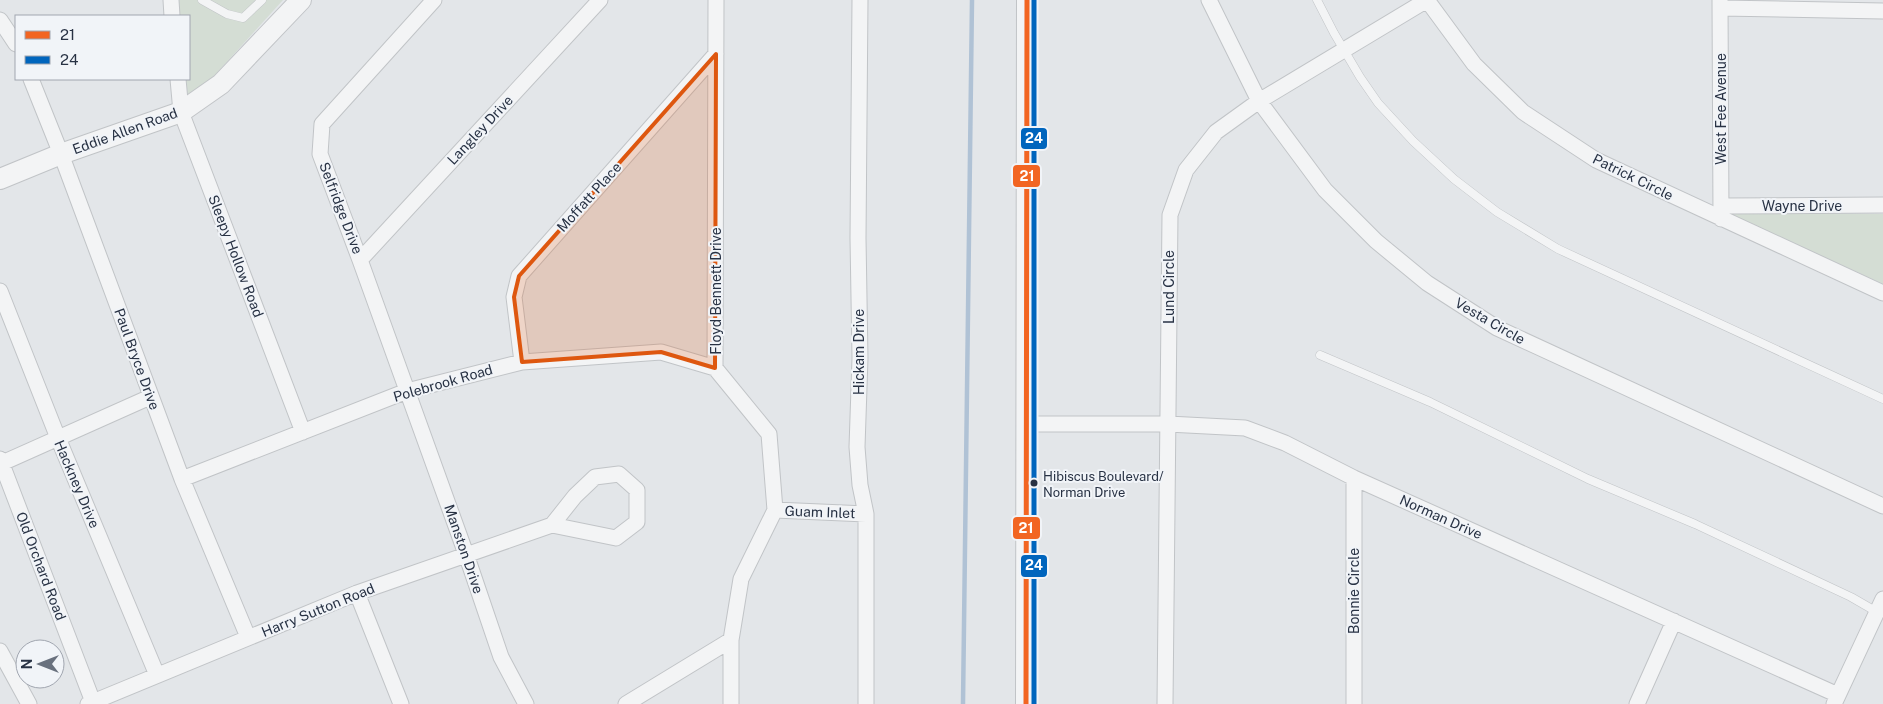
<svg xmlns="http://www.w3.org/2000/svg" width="1883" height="704" font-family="'Public Sans',sans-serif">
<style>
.green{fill:#d4ddd4}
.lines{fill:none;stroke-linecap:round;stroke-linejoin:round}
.stream{stroke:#b0c2d5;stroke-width:4.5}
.service-casing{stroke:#c1c4c7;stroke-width:9}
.minor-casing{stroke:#c1c4c7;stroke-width:17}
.tertiary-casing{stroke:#c1c4c7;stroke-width:22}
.service{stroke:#f3f4f5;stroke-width:8}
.minor{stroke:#f3f4f5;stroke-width:15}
.tertiary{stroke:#f3f4f5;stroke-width:20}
.bus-1-casing{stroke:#f1f4f8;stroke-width:9}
.bus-2-casing{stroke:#f1f4f8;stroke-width:9}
.bus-1{stroke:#f26522;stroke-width:5}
.bus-2{stroke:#0065bd;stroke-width:5}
.marked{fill:#de570f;fill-opacity:0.2;stroke:#de570f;stroke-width:4;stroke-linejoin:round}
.bus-dot{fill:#283244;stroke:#f1f4f8;stroke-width:2}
.labels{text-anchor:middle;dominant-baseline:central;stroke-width:4;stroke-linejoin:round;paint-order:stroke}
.bus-label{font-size:13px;fill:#283244;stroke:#f1f4f8;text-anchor:start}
.street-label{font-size:14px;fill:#283244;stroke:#f1f4f8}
.line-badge{stroke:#f1f4f8;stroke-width:2}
.badge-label{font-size:14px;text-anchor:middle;font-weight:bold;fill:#fff}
</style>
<rect width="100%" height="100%" fill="#e3e6e9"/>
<!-- green -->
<path class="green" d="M 179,0 L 283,0 L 205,86 L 188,98 L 186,79 L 189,79 L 189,16 L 180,16 Z
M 1725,212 L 1883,214 L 1883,284 Z"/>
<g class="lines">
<!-- stream -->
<path class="stream" d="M 963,704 L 972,0"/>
<!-- service casing -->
<g class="service-casing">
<path id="service" d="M 202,0 L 227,14 L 243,18 L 262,0
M 1317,0 L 1334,33 L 1360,77 L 1378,103 L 1413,141 L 1454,179 L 1497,212 L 1558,249 L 1883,399
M 1320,355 L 1430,402 L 1588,479 L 1695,524 L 1851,597 L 1877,612"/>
</g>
<!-- minor casing -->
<g class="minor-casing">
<path id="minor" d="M 171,0 L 172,16
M 434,0 L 322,124 L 320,154 L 360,260 L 466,554 L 501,657 L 526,704
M 716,0 L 715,368 L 769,434 L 775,510 L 741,579 L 731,640 L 731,704
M 860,0 L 858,238 L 860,358 L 857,447 L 860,485 L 866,514 L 866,704
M 1209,0 L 1259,101 L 1325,190 L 1376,241 L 1427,283 L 1497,328 L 1883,506
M 1427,0 L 1474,64 L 1523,112 L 1596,160 L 1883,293
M 1720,0 L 1721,219
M 1720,8 L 1883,11
M 0,20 L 16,44
M 31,79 L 61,154 L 182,479 L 248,637
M 178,79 L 181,112 L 303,432
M 1721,206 L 1883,205
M 360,260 L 600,0
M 0,291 L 58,438 L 157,675
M 522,362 L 514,297 L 519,276 L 716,54
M 1026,424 L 1168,424 L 1245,428 L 1285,443 L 1354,478 L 1838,695
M 0,459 L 93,702
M 0,464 L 150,397
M 1354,478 L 1354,704
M 182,479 L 407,391 L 522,362 L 661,352 L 715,368
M 775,510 L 866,514
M 357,593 L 401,704
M 0,651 L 29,704
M 88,704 L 357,593 L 552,525 L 616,538 L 637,522 L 637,490 L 619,474 L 595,477 L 575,496 L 552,525
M 626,704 L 731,640
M 1165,704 L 1170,215 L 1186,170 L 1216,132 L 1259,101 L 1427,0
M 1637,704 L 1674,621
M 1834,704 L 1883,599"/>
</g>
<!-- tertiary casing -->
<g class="tertiary-casing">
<path id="tertiary" d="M 0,179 L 61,154 L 181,112 L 221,84 L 301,0
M 1026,704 L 1027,0"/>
</g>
<!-- service -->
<use href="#service" class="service"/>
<!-- minor -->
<use href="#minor" class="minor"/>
<!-- tertiary -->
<use href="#tertiary" class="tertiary"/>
<!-- bus-1 casing -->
<g class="bus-1-casing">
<path id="bus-1" d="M 1026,704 L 1027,0"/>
</g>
<!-- bus-2 casing -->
<g class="bus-2-casing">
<path id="bus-2" d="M 1034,704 L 1034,0"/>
</g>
<!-- bus-1 -->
<use href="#bus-1" class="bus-1"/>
<!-- bus-2 -->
<use href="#bus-2" class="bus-2"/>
</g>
<!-- marked area -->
<path class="marked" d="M 716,54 L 715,368 L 661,352 L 522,362 L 514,297 L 519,276 Z"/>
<!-- markers -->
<circle class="bus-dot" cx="1034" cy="483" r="4.5"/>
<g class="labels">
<!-- bus labels -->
<g class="bus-label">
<text x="1043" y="476">Hibiscus Boulevard/<tspan x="1043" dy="16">Norman Drive</tspan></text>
</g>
<!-- street labels -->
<g class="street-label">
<text transform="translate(1721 109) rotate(-90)">West Fee Avenue</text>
<text transform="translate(480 130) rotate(-47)">Langley Drive</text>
<text transform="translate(125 131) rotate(-20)">Eddie Allen Road</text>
<text transform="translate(1633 177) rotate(26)">Patrick Circle</text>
<text transform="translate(589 197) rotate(-48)">Moffatt Place</text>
<text x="1802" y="206">Wayne Drive</text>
<text transform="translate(341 208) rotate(69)">Selfridge Drive</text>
<text transform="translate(236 256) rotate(69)">Sleepy Hollow Road</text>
<text transform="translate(1169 287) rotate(-90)">Lund Circle</text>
<text transform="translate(716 291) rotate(-90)">Floyd Bennett Drive</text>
<text transform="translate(1490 321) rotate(30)">Vesta Circle</text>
<text transform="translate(859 352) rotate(-90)">Hickam Drive</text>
<text transform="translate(137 359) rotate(70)">Paul Bryce Drive</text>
<text transform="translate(443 383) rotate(-16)">Polebrook Road</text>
<text transform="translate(77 484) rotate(67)">Hackney Drive</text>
<text transform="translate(820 512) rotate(2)">Guam Inlet</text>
<text transform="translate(1441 517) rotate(24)">Norman Drive</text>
<text transform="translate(464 549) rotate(71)">Manston Drive</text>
<text transform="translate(41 566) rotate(69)">Old Orchard Road</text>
<text transform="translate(1354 591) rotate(-90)">Bonnie Circle</text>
<text transform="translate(318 610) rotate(-22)">Harry Sutton Road</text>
</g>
</g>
<g class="line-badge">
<rect x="1020" y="127" width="28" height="23" rx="5" fill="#0065bd"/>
<rect x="1012" y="164" width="29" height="24" rx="5" fill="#f26522"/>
<rect x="1012" y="516" width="29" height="24" rx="5" fill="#f26522"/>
<rect x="1020" y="554" width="28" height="24" rx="5" fill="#0065bd"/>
</g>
<g class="badge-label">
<text x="1034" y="143">24</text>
<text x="1027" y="181">21</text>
<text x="1026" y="533">21</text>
<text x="1034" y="570">24</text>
</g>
<!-- legend -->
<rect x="15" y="15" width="175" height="65" fill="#f1f4f8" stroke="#a1a6b0"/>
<rect x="25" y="31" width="25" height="8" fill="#f26522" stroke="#a1a6b0"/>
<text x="60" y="40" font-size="15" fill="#283244">21</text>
<rect x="25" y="56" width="25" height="8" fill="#0065bd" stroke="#a1a6b0"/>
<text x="60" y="65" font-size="15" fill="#283244">24</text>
<!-- north arrow -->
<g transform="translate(40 664) rotate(270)"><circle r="24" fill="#f1f4f8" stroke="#a1a6b0"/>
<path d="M0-4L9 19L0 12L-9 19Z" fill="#69717e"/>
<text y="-8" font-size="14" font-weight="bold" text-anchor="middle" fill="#283244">N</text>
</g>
</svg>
